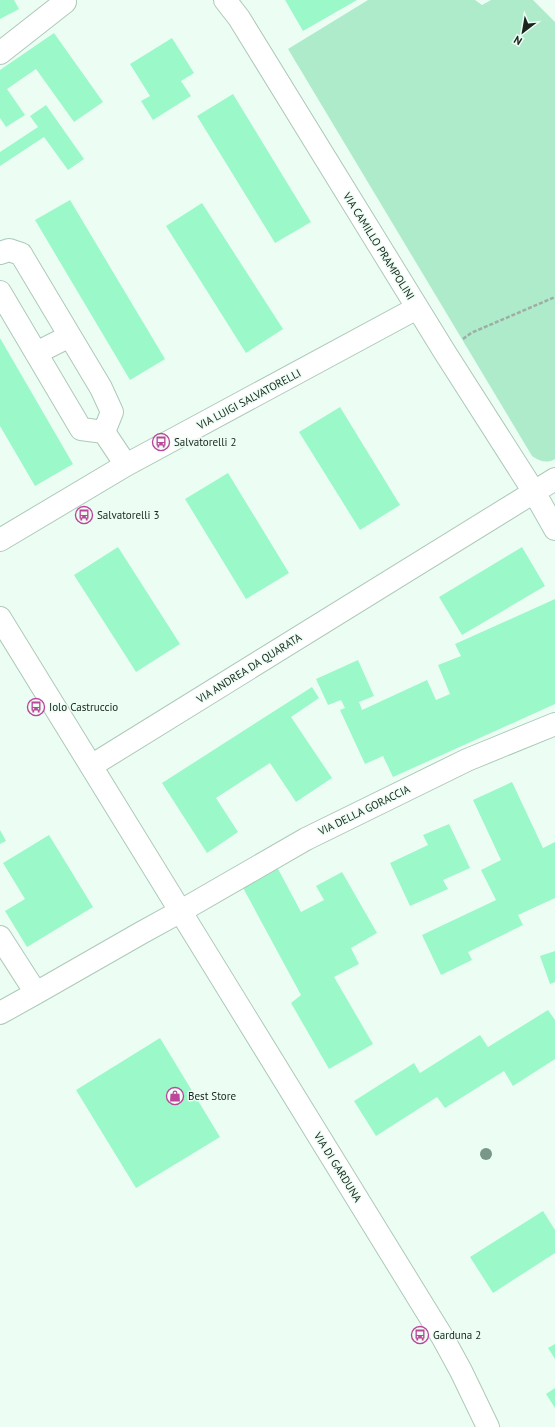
<svg xmlns="http://www.w3.org/2000/svg" width="555" height="1427" font-family="'PT Sans',sans-serif">
<style>
.green{fill:#adebca}
.building{fill:#9bf8c9}
.lines{fill:none;stroke-linecap:round;stroke-linejoin:round}
.minor-casing{stroke:#adc9b9;stroke-width:24}
.path{stroke:#9eada5;stroke-width:2.5;stroke-dasharray:4 2;stroke-linecap:butt}
.minor{stroke:#fff;stroke-width:22}
.tree{fill:#799788}
.labels{text-anchor:middle;dominant-baseline:central;stroke-width:3;stroke-linejoin:round;paint-order:stroke}
.street-label{font-size:11px;fill:#19241e;stroke:#ecfef4}
.poi-label{font-size:11px;fill:#19241e;stroke:#ecfef4;text-anchor:start}
</style>
<rect width="100%" height="100%" fill="#ecfef4"/>
<!-- green -->
<path class="green" d="M 368,0 L 475,0 L 482,5 L 491,0 L 533,0 L 555,22 L 555,459 C 547,464 539,461 532,456 L 288,49 Z"/>
<!-- building -->
<path class="building" d="M 0,0 L 14,0 L 19,9 L 0,19 Z
M 285,0 L 357,0 L 303,31 Z
M 54,33 L 103,102 L 74,122 L 36,69 L 7,89 L 25,115 L 6,127 L 0,118 L 0,70 Z
M 172,38 L 194,73 L 181,81 L 191,96 L 153,120 L 141,101 L 150,96 L 130,64 Z
M 233,94 L 311,222 L 275,243 L 197,116 Z
M 46,105 L 84,159 L 68,170 L 44,137 L 0,166 L 0,152 L 38,127 L 30,116 Z
M 70,200 L 165,359 L 130,380 L 35,220 Z
M 202,203 L 283,329 L 246,353 L 166,226 Z
M 0,338 L 73,464 L 35,486 L 0,426 Z
M 340,407 L 400,505 L 360,530 L 299,432 Z
M 228,473 L 289,573 L 246,599 L 185,499 Z
M 118,547 L 180,644 L 136,672 L 74,575 Z
M 522,547 L 545,586 L 462,635 L 439,597 Z
M 555,599 L 555,704 L 393,777 L 383,756 L 365,764 L 340,710 L 345,708 L 341,700 L 328,705 L 316,679 L 358,660 L 374,696 L 359,702 L 362,710 L 427,680 L 436,700 L 450,694 L 438,665 L 461,656 L 455,644 Z
M 312,687 L 319,698 L 291,717 L 332,778 L 296,802 L 270,763 L 216,798 L 238,832 L 207,853 L 162,783 Z
M 512,782 L 543,848 L 555,842 L 555,898 L 518,915 L 523,925 L 468,952 L 472,960 L 441,975 L 422,935 L 496,900 L 481,870 L 501,860 L 473,800 Z
M 449,824 L 470,868 L 443,880 L 448,889 L 410,906 L 390,863 L 428,845 L 423,835 Z
M 0,830 L 6,841 L 0,844 Z
M 49,835 L 93,907 L 27,947 L 5,911 L 25,899 L 3,863 Z
M 277,867 L 301,912 L 324,900 L 316,886 L 342,872 L 377,933 L 351,948 L 359,964 L 334,977 L 373,1044 L 329,1069 L 291,1003 L 301,995 L 242,886 Z
M 555,951 L 555,982 L 550,984 L 540,956 Z
M 548,1010 L 555,1020 L 555,1059 L 513,1086 L 504,1071 L 445,1108 L 437,1097 L 376,1136 L 354,1101 L 414,1063 L 420,1073 L 480,1035 L 488,1047 Z
M 160,1038 L 220,1137 L 136,1188 L 76,1090 Z
M 543,1211 L 555,1230 L 555,1253 L 493,1293 L 470,1257 Z
M 555,1344 L 555,1359 L 548,1348 Z
M 555,1388 L 555,1408 L 546,1394 Z"/>
<g class="lines">
<!-- minor casing -->
<g class="minor-casing">
<path id="minor" d="M 225,0 L 239,18 L 444,351 L 534,492 L 555,529
M 0,53 L 65,2
M 0,253 L 9,250 L 21,254 L 101,388 L 112,412 L 104,432
M 0,292 L 81,429 L 104,432 L 126,465
M 36,353 L 70,336
M 0,540 L 126,465 L 417,308
M 0,618 L 443,1338 L 461,1371 L 488,1427
M 91,766 L 555,479
M 0,937 L 36,993
M 0,1013 L 36,993 L 141,933 L 181,911 L 306,839 L 467,760 L 555,724"/>
</g>
<!-- path -->
<path class="path" d="M 463,339 L 471,333 L 555,297"/>
<!-- minor -->
<use href="#minor" class="minor"/>
</g>
<!-- trees -->
<circle class="tree" cx="486" cy="1154" r="6"/>
<!-- icons -->
<defs>
<g id="bus-ring" transform="scale(0.9)"><circle r="9.5" fill="#ecfef4" stroke="#bd459a" stroke-width="1.5"/><path d="M-5-6H5V4H4V6H2V4H-2V6H-4V4H-5ZM-3.5-4V0h7V-4ZM-3.5 1.2v1.5H-2V1.2ZM2 1.2v1.5H3.5V1.2Z" fill="#bd459a"/></g>
<g id="shop-ring" transform="scale(0.9)"><circle r="9.5" fill="#ecfef4" stroke="#bd459a" stroke-width="1.5"/><path d="M-5-2.5h2.3a2.7 3.5 0 0 1 5.4 0H5L5.5 6h-11ZM-1.5-2.5h3a1.5 2.3 0 0 0-3 0Z" fill="#bd459a"/></g>
</defs>
<g fill-rule="evenodd">
<use href="#bus-ring" x="161" y="442"/>
<use href="#bus-ring" x="84" y="515"/>
<use href="#bus-ring" x="36" y="707"/>
<use href="#shop-ring" x="175" y="1096"/>
<use href="#bus-ring" x="420" y="1335"/>
</g>
<g class="labels">
<!-- street labels -->
<g class="street-label">
<text transform="translate(379 246) rotate(58)">VIA CAMILLO PRAMPOLINI</text>
<text transform="translate(249 399) rotate(-28)">VIA LUIGI SALVATORELLI</text>
<text transform="translate(249 668) rotate(-32)">VIA ANDREA DA QUARATA</text>
<text transform="translate(364 810) rotate(-26)">VIA DELLA GORACCIA</text>
<text transform="translate(338 1167) rotate(58)">VIA DI GARDUNA</text>
</g>
<!-- poi labels -->
<g class="poi-label">
<text x="174" y="442">Salvatorelli 2</text>
<text x="97" y="515">Salvatorelli 3</text>
<text x="49" y="707">Iolo Castruccio</text>
<text x="188" y="1096">Best Store</text>
<text x="433" y="1335">Garduna 2</text>
</g>
</g>
<!-- north arrow -->
<g transform="translate(523 32) rotate(211)" stroke="#ecfef4" stroke-width="3" paint-order="stroke">
<path d="M0-3L7 15L0 10L-7 15Z" fill="#19241e"/>
<text y="-6" font-size="11" font-weight="bold" text-anchor="middle" fill="#19241e">N</text>
</g>
</svg>
